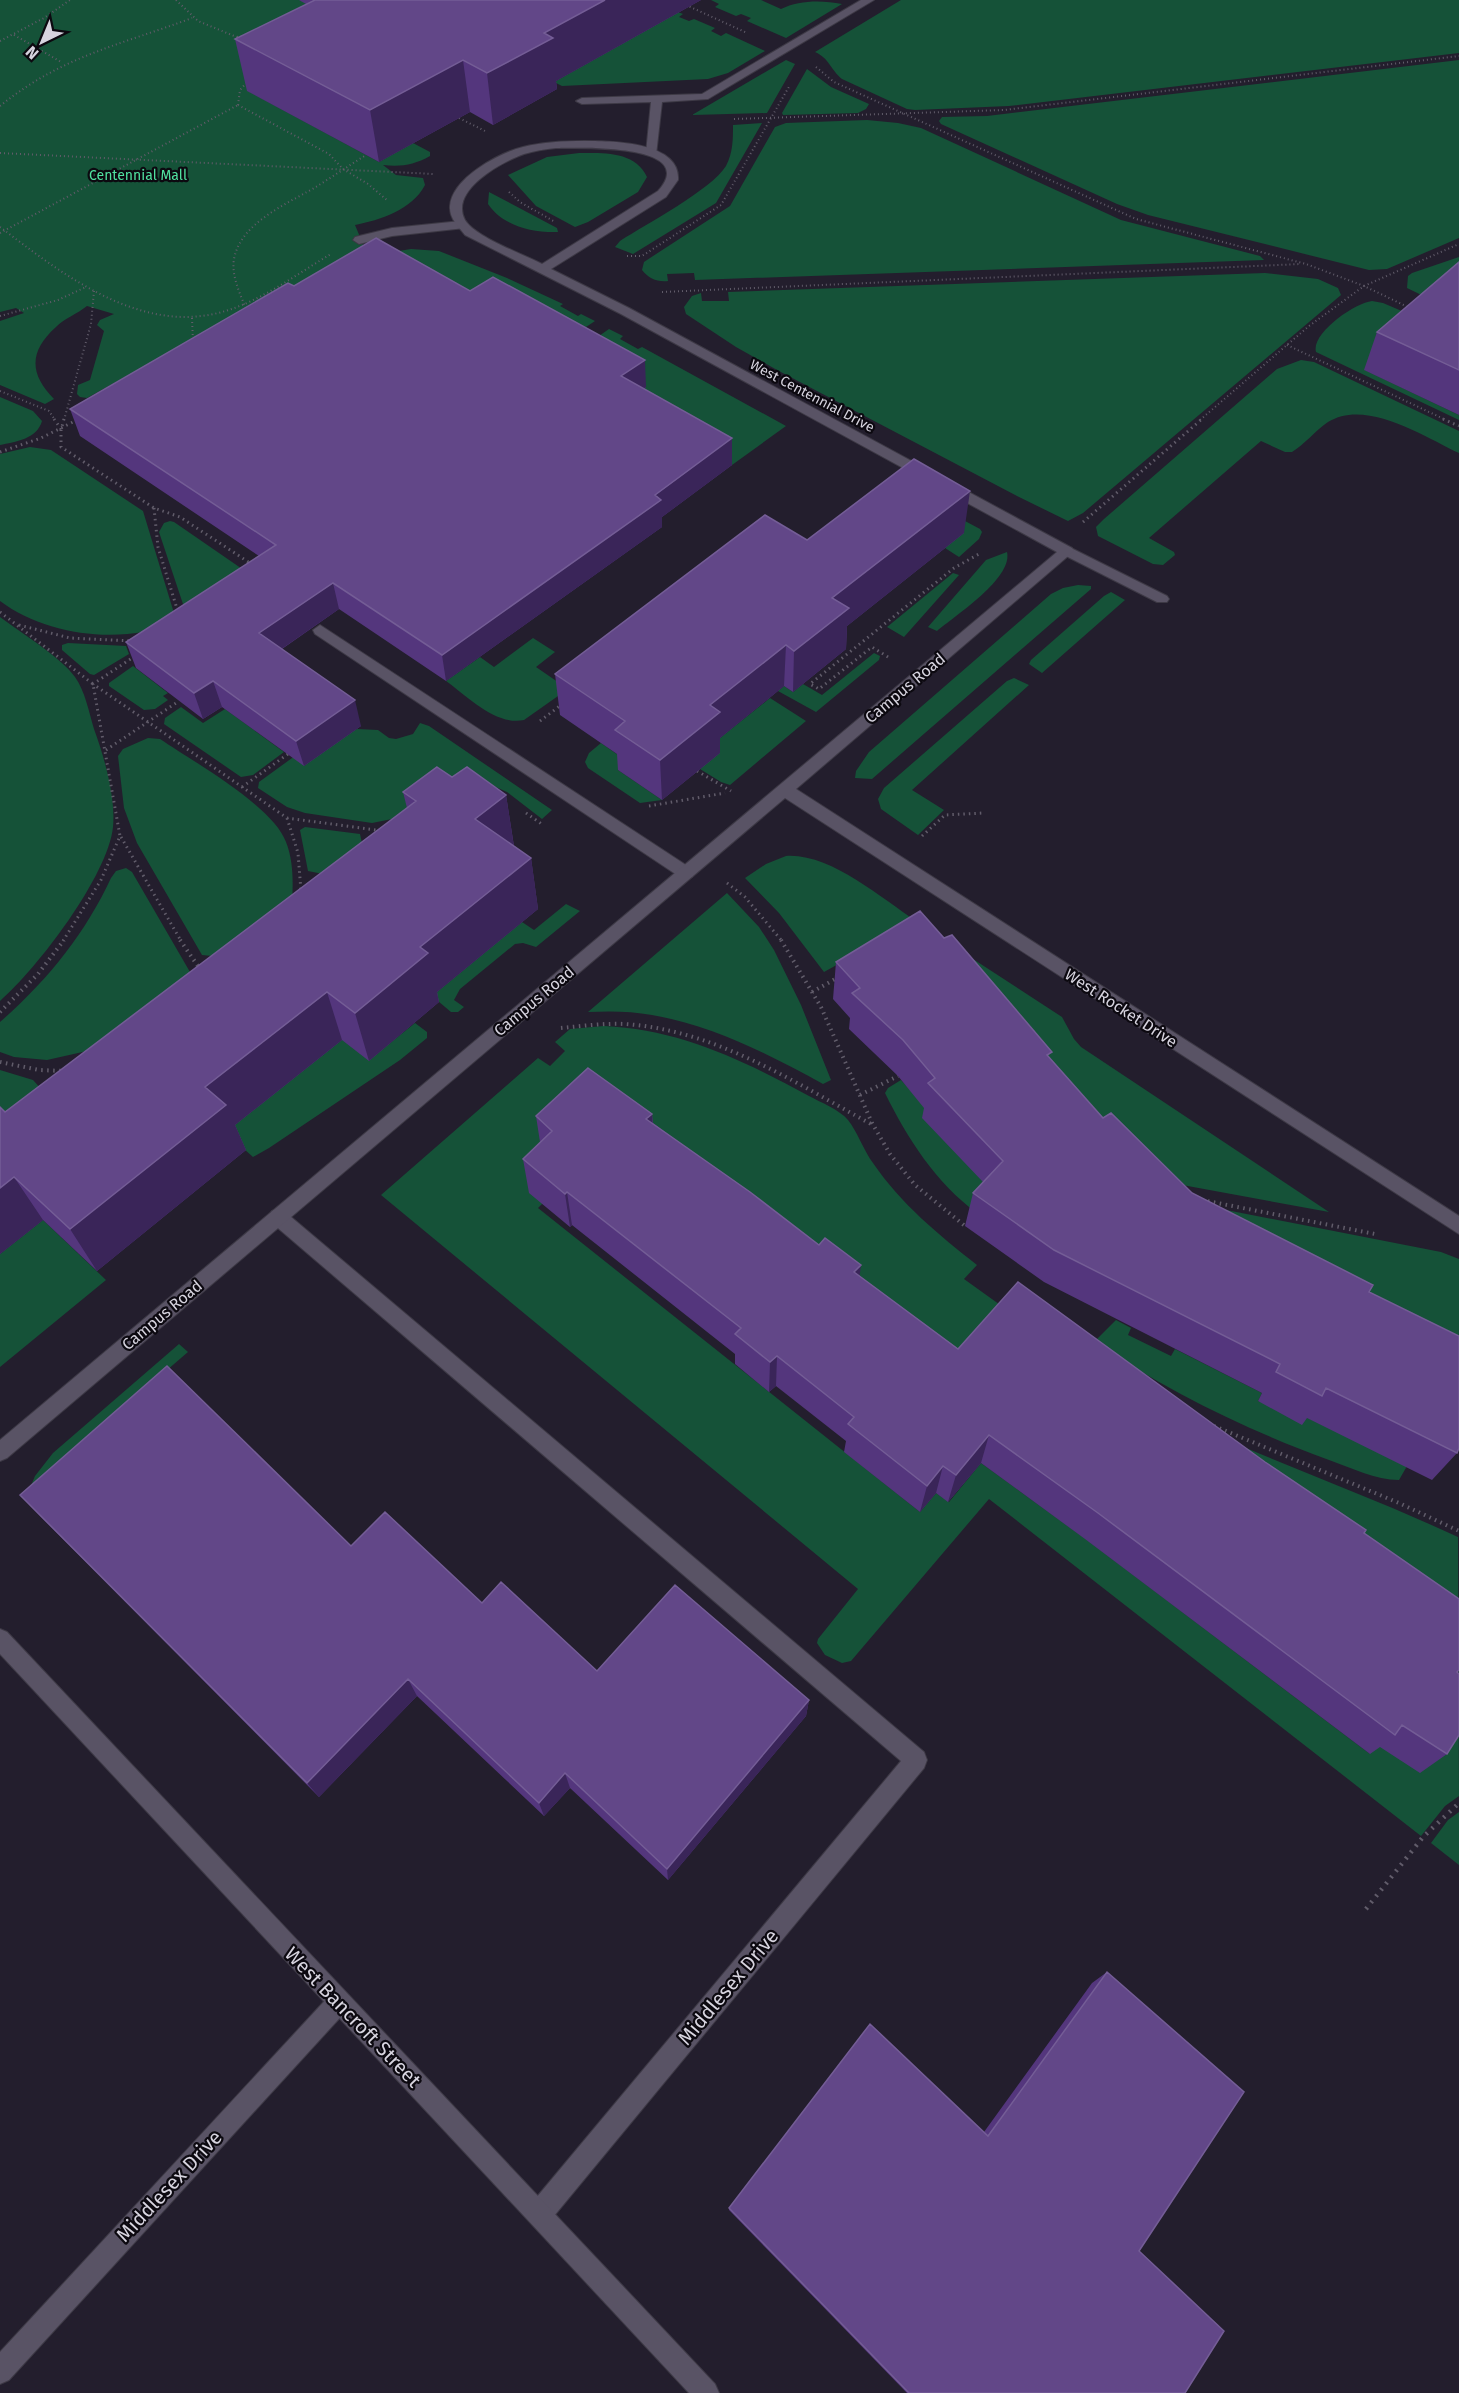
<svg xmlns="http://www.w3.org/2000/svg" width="1459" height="2393" font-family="'Fira Sans',sans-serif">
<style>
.green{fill:#155238}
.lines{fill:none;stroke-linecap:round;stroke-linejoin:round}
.lane-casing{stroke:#3d3945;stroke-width:2}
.street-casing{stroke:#3d3945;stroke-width:2}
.secondary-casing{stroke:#3d3945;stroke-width:2}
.path-far3{stroke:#615c6a;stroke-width:2;stroke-dasharray:1 3;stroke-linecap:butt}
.path-far2{stroke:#615c6a;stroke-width:3;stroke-dasharray:1.5 4;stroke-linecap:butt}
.path-far1{stroke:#615c6a;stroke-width:4;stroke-dasharray:1.5 4.5;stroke-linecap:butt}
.path{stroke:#615c6a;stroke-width:4.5;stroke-dasharray:2 6;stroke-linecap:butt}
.lane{fill:#595365;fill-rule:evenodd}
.street{fill:#595365;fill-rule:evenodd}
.secondary{fill:#595365;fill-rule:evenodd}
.wall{fill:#54367d}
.shaded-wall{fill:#3a2559}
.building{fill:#624788;stroke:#745d96;stroke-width:1.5}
.labels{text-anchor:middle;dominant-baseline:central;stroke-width:4.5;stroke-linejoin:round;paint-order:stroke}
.far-park-label{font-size:14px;fill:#50e1a0;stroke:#0c0910}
.far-street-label{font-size:14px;fill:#d7d4df;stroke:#0c0910}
.street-label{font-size:16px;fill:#d7d4df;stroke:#0c0910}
.near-street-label{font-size:20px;fill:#d7d4df;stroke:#0c0910}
</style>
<rect width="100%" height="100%" fill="#231e2d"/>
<!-- green -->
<path class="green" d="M 0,0 L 300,0 L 317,9 L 248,91 L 379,162 L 413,143 L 430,152 L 430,156 C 414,165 401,167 383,165 L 396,175 L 423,178 L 425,185 C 412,210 380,220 355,225 L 368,256 L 411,249 L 439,251 L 507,278 L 563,304 L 560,306 L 578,316 L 581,314 L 595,321 L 586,327 L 579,324 L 151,394 L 125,377 L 87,398 L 80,397 L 77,394 L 78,385 L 90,380 L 104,331 L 97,325 L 100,320 L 114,314 L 87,306 C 77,314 65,318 56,327 C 29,351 29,374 54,399 L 45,404 L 0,385 L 0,321 L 24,313 L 16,308 L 0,312 Z
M 711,0 L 761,0 L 781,9 C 799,0 822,0 842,4 L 786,38 L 747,21 L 751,18 L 741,14 L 736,16 L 715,7 L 719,4 Z
M 901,0 L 1459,0 L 1459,53 L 1009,106 L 915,110 L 907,109 L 842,79 C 830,69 830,59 815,52 Z
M 673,10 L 683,14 L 679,17 L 689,21 L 694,19 L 715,28 L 711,31 L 721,36 L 726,33 L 765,51 L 728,73 L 708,79 L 562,86 L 554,82 L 668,18 Z
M 786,60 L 795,64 L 767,113 L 692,115 Z
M 1459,60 L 1459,238 L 1387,269 L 1369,270 L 1148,215 L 1117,204 L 941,124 L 939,121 L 942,117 L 987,116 Z
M 807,69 L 831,87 L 869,104 L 866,109 L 858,113 L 783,115 L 782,113 Z
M 867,120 L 898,123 L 921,128 L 1121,220 L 1260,256 L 1264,260 L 695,280 L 694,273 L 667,274 L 668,281 C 657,282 649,279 642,270 L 644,262 L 650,258 L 730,206 L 775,127 L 786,123 Z
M 762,123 L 716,203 L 633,254 L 615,247 L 620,241 C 646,224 711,190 726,166 C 733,153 733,139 733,125 Z
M 579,153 C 604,153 635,151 647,177 L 638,192 L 588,222 L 575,227 L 536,206 L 508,175 L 547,157 Z
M 489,192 L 557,228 L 558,232 C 532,233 503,226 488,204 Z
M 1459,257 L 1459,288 L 1440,304 L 1407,288 L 1408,276 L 1412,273 Z
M 1265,273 L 1318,279 L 1338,288 L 1341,295 L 1083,513 L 1068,521 L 1019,497 L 777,370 L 736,347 L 686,314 L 684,307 L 692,296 L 701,293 L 702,301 L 729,301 L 728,292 Z
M 1372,301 L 1383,303 L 1423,320 L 1365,370 L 1459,415 L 1459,420 L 1316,352 C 1311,333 1355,303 1372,301 Z
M 609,329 L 623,336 L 620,339 L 638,349 L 642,347 L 786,426 L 732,465 L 623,403 L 646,387 L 599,336 Z
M 1301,360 L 1314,362 L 1459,431 L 1459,453 C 1425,437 1366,398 1328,422 C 1315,431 1305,444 1292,452 L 1285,452 L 1261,441 L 1149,538 L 1174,552 L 1175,555 L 1163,565 L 1153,564 L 1098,536 L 1096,527 L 1104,519 L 1277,369 Z
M 0,397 L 33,411 L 42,421 C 37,439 15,442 0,445 Z
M 30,447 L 51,450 L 143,511 L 177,623 C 122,644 48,637 0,601 L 0,454 Z
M 950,513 L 980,529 L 982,532 L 979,539 L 959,557 L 945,548 Z
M 170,521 L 174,522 L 264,584 L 188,619 L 159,532 L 164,523 Z
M 1007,552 C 1013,578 956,615 937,631 L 928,627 L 986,560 Z
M 953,573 L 959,575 L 904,637 L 887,627 Z
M 1078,585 L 1091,586 L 1091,589 L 872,779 L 855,778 L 856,771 L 869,752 L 1051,594 L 1063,588 Z
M 1111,592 L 1125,600 L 1042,673 L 1029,664 L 1031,660 L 1104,596 Z
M 0,617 C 21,633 61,657 75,677 C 85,691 89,712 94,729 C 104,756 116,798 113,827 C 108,876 37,969 0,1001 Z
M 533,638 L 555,652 L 536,667 L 568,689 L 524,720 C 496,726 468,697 446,681 L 480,657 L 494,667 Z
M 68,643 L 126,646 L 129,654 L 94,675 L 90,674 L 62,650 L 62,645 Z
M 874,653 L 880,656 L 879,660 L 816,712 L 778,691 L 784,686 L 793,692 L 803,684 L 822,695 Z
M 133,666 L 168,693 L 163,696 L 168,700 L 155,709 L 144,710 L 109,686 L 109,683 Z
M 1014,678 L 1029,685 L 912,790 L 944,810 L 918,835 L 881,809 L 878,799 L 884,788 L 1007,681 Z
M 770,698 L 806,721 L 730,785 L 721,782 L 700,769 L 710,746 Z
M 181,707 L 203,723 L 225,709 L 284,752 L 253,775 L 241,777 L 164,724 L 165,718 Z
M 420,723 L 429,726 L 552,810 L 542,819 L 507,792 L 489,784 L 402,817 L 372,823 L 305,813 L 287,807 L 258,788 L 259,782 L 292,758 L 357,729 L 378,730 L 389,738 L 396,739 L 413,734 Z
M 148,738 L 160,739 C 194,762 273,806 286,842 C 294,862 293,885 292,906 L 223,957 L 202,955 L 137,843 L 124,808 L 118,756 L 123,749 Z
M 601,743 L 628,762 L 618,770 L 662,800 L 640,803 L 588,768 L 585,762 L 589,753 Z
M 305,827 L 360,834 L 362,843 L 323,874 L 308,871 L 300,830 Z
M 786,856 C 830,853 881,898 916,921 L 824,972 L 779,913 L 745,878 L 766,864 Z
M 126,868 L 132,872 L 190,972 L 87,1051 L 47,1060 L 14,1057 L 0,1052 L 0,1022 C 47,981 85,934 111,878 L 116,871 Z
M 727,893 L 759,927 L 774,950 L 801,1005 L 831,1080 L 823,1084 C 770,1055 712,1025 652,1015 C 631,1011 609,1011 588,1012 Z
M 566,904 L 580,911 L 536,947 L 523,943 L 515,944 L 460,989 L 454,1000 L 464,1007 L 458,1012 L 451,1012 L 432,996 L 522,922 L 534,930 Z
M 930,931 L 1062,1017 L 1074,1039 L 1081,1047 L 1329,1212 L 1166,1182 L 1146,1196 Z
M 415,1023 L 427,1032 L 427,1038 L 400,1060 L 269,1148 L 253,1157 L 225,1132 L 342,1039 L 369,1060 Z
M 604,1026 C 679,1029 745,1061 809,1096 C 820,1102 840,1110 848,1120 C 857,1131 864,1151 873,1163 C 901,1204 939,1235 977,1265 L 964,1279 L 1010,1312 L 957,1372 L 542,1204 L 538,1208 L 920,1512 L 936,1493 L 949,1502 L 981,1463 L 1083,1537 L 1370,1754 L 1208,1432 C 1291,1468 1376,1499 1458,1537 L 1459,1796 L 1445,1806 L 1421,1836 L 989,1499 L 851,1661 L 842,1663 L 825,1655 L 817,1643 L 818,1639 L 858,1589 L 381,1195 L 538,1058 L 550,1066 L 565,1051 L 555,1042 L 570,1029 Z
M 0,1070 L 33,1080 L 43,1091 L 0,1126 Z
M 901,1080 L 930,1112 L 923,1118 L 998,1192 L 977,1213 C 936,1183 907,1138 885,1093 L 888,1088 Z
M 1211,1207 L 1441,1252 L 1459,1259 L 1459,1378 Z
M 43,1220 L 106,1280 L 0,1367 L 0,1254 Z
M 1116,1320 L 1131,1328 L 1128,1335 L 1171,1356 L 1175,1349 L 1262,1393 L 1258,1401 L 1306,1417 L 1407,1466 L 1399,1480 C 1375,1480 1352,1468 1329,1460 C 1247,1430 1167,1391 1094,1342 Z
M 179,1344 L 188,1352 L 30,1488 L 35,1476 L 53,1453 Z
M 1459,1812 L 1459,1865 L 1431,1843 L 1448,1820 Z"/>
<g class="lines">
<!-- lane casing -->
<g class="lane-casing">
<path id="lane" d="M 861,0 L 874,0 L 708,99 L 662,102 L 656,155 L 648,155 L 646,153 L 651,102 L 582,104 L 576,101 L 582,98 L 702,94 Z
M 461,221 L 465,222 L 465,228 L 392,236 L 359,244 L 353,240 L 355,237 L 392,228 Z
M 1067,546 L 1167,596 L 1169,599 L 1167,602 L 1157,602 L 1062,554 L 1060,551 Z
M 320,625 L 692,869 L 694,873 L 692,877 L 680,877 L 315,634 L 313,630 Z
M 278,1209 L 284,1211 L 924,1752 L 927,1760 L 924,1768 L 549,2222 L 540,2225 L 531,2222 L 528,2213 L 531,2204 L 901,1761 L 272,1223 L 269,1217 L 272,1211 Z"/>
</g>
<!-- street casing -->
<g class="street-casing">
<path id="street" d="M 584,141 C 609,141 681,141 678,180 L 666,197 L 551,269 L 629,308 L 1072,548 L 1074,551 L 796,789 L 1459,1216 L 1459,1234 L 785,798 L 7,1458 L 0,1461 L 0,1440 L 1057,552 L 621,314 L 465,235 C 458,226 449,218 450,206 C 452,178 499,153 523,147 C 543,142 563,141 584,141 ZM 556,148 C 577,148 701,143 658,191 L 542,264 C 523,254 475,237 465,220 C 449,190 502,162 524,154 C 534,151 545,149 556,148 Z
M 339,1991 L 347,1994 L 350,2002 L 347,2010 L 9,2380 L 0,2384 L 0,2352 L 331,1994 Z"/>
</g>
<!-- secondary casing -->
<g class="secondary-casing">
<path id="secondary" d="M 0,1629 L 7,1632 L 715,2384 L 719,2393 L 689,2393 L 0,1654 Z"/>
</g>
<!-- path-far3 -->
<path class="path-far3" d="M 176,0 L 198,21 L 239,38
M 686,5 L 747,33
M 14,35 L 61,62
M 237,37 L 246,35
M 0,41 L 44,18 L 70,0
M 816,67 L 834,82 L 1136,219 L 1306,264 L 1364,286 L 1410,308
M 238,105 L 329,154 L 343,169 L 368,184 L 388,201
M 238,105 L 240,90 L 248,81
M 0,106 C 62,56 120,45 192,18
M 459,118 L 485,131
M 734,119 L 1004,110 L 1459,56
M 0,153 L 434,174
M 509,192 L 520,202 L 555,222
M 0,227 C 61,273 137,333 218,313 C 259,303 295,275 331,254
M 0,233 L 238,105
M 627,256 L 642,256 L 721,205 L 790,85
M 662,292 L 1301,264
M 247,312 C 241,295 231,277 234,259 C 241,221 290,203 319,185 C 335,175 350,165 366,155
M 0,316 L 58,300 L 86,287
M 192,318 L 193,342
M 1287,345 L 1446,420
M 0,391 L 49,411 L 55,420
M 64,420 L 91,324 L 94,291
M 1200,420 L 1309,326 L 1364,286 L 1459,244"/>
<!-- path-far2 -->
<path class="path-far2" d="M 54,419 L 61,429
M 64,419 L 61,430 L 61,447 L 154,508 L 180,517 L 253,565
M 1443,419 L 1459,426
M 0,452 L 41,438 L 79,419
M 154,508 L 158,547 L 178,612
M 1083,522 L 1202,419
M 0,612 L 93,684 L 120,836 L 101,880 L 63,941
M 19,625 L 70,638 L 133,641
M 135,656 L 93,684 L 287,818 L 383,831
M 888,657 L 872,647 L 819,689 L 810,684 L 954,568 L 979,554
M 540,721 L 561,705
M 106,750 L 179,701
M 697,771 L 731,791
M 242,787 L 288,754
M 649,806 L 725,793
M 526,813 L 543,825
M 287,818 L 298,853 L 301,891
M 922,836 L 945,815 L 983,813
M 121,837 L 181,941
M 727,883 L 745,897 L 782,941"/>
<!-- path-far1 -->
<path class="path-far1" d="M 180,940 L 200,969
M 781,940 L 821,1007 L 872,1123 L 890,1154 L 915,1185 L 965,1226
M 812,992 L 837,978
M 0,1012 L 38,974 L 64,940
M 561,1028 C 582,1026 604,1023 625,1024 C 715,1030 794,1082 871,1124
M 0,1062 L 39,1070 L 64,1071
M 860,1095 L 898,1076
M 1202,1200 L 1375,1234
M 1214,1426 L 1399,1503 L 1459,1531"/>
<!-- path -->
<path class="path" d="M 1366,1909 L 1423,1837 L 1459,1803"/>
<!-- lane -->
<use href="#lane" class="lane"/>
<!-- street -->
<use href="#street" class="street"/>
<!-- secondary -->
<use href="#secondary" class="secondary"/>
</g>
<!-- wall -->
<path class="wall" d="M 299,0 L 701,0 L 556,81 L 557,89 L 493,125 L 470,112 L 379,162 L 247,91 L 235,39 L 306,5 L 306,4 Z
M 1459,262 L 1459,415 L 1364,370 L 1377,332 Z
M 294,286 L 470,291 L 646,387 L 644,389 L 732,465 L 662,517 L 662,527 L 446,681 L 339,609 L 282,649 L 361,726 L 304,766 L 222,707 L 203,719 L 136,668 L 126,642 L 259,556 L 80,436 L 70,409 Z
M 964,533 L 847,626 L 846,649 L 793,692 L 784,686 L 720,738 L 720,753 L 662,800 L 618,770 L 617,754 L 560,715 L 555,674 L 807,540 Z
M 452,777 L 506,795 L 514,846 L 531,858 L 538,909 L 437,992 L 439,1002 L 369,1061 L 342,1040 L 235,1125 L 246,1150 L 97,1271 L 43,1220 L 0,1254 L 0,1107 L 5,1112 L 407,808 L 403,792 Z
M 836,962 L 1050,1058 L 1103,1118 L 1192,1193 L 1369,1292 L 1457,1453 L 1432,1480 L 1307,1418 L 1302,1425 L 1258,1401 L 1262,1393 L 1044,1282 L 965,1226 L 973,1193 L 983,1182 L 922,1118 L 924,1108 L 898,1076 L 849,1029 L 850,1018 L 833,999 Z
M 652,1114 L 653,1123 L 958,1349 L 1265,1462 L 1364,1533 L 1457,1672 L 1447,1754 L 1420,1773 L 1380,1747 L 1370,1754 L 1085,1539 L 981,1463 L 948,1502 L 936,1493 L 920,1512 L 844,1452 L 846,1441 L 776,1386 L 769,1392 L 735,1364 L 735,1354 L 572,1225 L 570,1227 L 529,1193 L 523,1159 L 540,1142 L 536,1116 Z
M 20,1495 L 351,1546 L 482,1603 L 597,1671 L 809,1700 L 806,1716 L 668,1880 L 570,1788 L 544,1816 L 417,1696 L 319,1797 L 39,1515 Z
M 1107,1972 L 1139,2251 L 1185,2393 L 907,2393 L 729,2210 L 729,2208 L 984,2132 L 1092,1983 Z"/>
<!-- shaded-wall -->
<path class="shaded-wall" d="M 605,0 L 701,0 L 556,81 L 557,89 L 493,125 L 487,73 L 544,33 Z
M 463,60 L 470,112 L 379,162 L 370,110 Z
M 645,360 L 646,387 L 623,403 L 621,376 Z
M 732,438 L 732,465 L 662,517 L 662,527 L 446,681 L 442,655 Z
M 970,491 L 964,533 L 847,626 L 846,649 L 793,692 L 794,651 L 832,598 Z
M 333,583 L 339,609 L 267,659 L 259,633 Z
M 786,645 L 784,686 L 720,738 L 720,753 L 662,800 L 660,760 L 710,705 Z
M 213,681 L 222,707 L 203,719 L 194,693 Z
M 355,700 L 361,726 L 304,766 L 296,741 Z
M 506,795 L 514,847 L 475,819 Z
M 531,858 L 538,909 L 437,992 L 439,1002 L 369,1061 L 355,1013 L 420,947 Z
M 327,992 L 342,1040 L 235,1125 L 246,1150 L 97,1271 L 70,1229 L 205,1087 Z
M 652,1114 L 654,1148 L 646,1119 Z
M 14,1177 L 43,1220 L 0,1254 L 0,1188 Z
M 567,1192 L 572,1225 L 570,1227 L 565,1194 Z
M 861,1265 L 857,1297 L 854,1272 Z
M 777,1356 L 776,1386 L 769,1392 L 770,1362 Z
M 989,1435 L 981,1463 L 948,1502 L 956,1475 Z
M 943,1466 L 936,1493 L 920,1512 L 927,1486 Z
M 408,1679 L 417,1696 L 319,1797 L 307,1783 Z
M 809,1700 L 806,1716 L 668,1880 L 667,1869 Z
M 565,1773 L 570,1788 L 544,1816 L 539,1803 Z"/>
<!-- building -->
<path class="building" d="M 315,0 L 605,0 L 544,33 L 553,38 L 487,73 L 463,60 L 370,110 L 235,39 Z
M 376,238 L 470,291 L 493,277 L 645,360 L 621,376 L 732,438 L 655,495 L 661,500 L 442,655 L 333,583 L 259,633 L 355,700 L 296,741 L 213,681 L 194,693 L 126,642 L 276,545 L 70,409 L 288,283 L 294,286 Z
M 1459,262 L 1459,370 L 1377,332 Z
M 914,459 L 970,491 L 832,598 L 849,608 L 794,651 L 786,645 L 710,705 L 720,712 L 660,760 L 615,730 L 625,721 L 555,674 L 765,515 L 807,540 Z
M 437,767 L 452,777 L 467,767 L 506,795 L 475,819 L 531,858 L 420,947 L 428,953 L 355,1013 L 327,992 L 205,1087 L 226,1105 L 70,1229 L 14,1177 L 0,1188 L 0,1107 L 5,1112 L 416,801 L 403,792 Z
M 920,911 L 944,938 L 952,935 L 1052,1052 L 1047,1055 L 1103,1118 L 1111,1113 L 1192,1193 L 1373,1285 L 1369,1292 L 1459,1336 L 1459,1448 L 1457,1453 L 1326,1388 L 1322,1396 L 1276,1372 L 1280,1364 L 1054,1250 L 973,1193 L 1003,1161 L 928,1083 L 935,1078 L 903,1040 L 852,993 L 860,988 L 836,962 Z
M 588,1068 L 652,1114 L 646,1119 L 750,1192 L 819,1245 L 825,1238 L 861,1265 L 854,1272 L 958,1349 L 1018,1282 L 1265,1462 L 1366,1530 L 1364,1533 L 1459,1599 L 1459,1670 L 1457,1672 L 1459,1674 L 1459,1735 L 1447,1754 L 1402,1725 L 1395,1735 L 1098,1513 L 989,1435 L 956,1475 L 943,1466 L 927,1486 L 848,1424 L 854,1417 L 777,1356 L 770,1362 L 735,1334 L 741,1328 L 567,1192 L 565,1194 L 523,1159 L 552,1131 L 536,1116 Z
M 167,1366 L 351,1546 L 385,1512 L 482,1603 L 501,1582 L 597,1671 L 675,1585 L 809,1700 L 667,1869 L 565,1773 L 539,1803 L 408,1679 L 307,1783 L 20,1495 Z
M 1107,1972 L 1244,2092 L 1139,2251 L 1224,2331 L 1185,2393 L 909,2393 L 729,2208 L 870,2024 L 988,2136 Z"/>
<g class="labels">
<!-- far-park labels -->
<g class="far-park-label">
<text x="138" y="175">Centennial Mall</text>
</g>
<!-- far-street labels -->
<g class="far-street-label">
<text transform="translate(812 396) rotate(28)">West Centennial Drive</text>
</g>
<!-- street labels -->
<g class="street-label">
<text transform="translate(905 688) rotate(-40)">Campus Road</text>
<text transform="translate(534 1001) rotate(-40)">Campus Road</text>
<text transform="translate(1121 1008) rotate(33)">West Rocket Drive</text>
<text transform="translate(162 1315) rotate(-40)">Campus Road</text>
</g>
<!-- near-street labels -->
<g class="near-street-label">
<text transform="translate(728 1987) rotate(-50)">Middlesex Drive</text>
<text transform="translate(353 2017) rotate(46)">West Bancroft Street</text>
<text transform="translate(169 2186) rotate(-47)">Middlesex Drive</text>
</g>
</g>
<!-- north arrow -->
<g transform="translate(42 42) rotate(223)" stroke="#0c0910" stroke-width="4.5" paint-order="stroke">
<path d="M0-4.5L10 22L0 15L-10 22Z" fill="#d7d4df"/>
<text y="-9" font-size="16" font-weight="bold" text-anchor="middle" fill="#d7d4df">N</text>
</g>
</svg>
